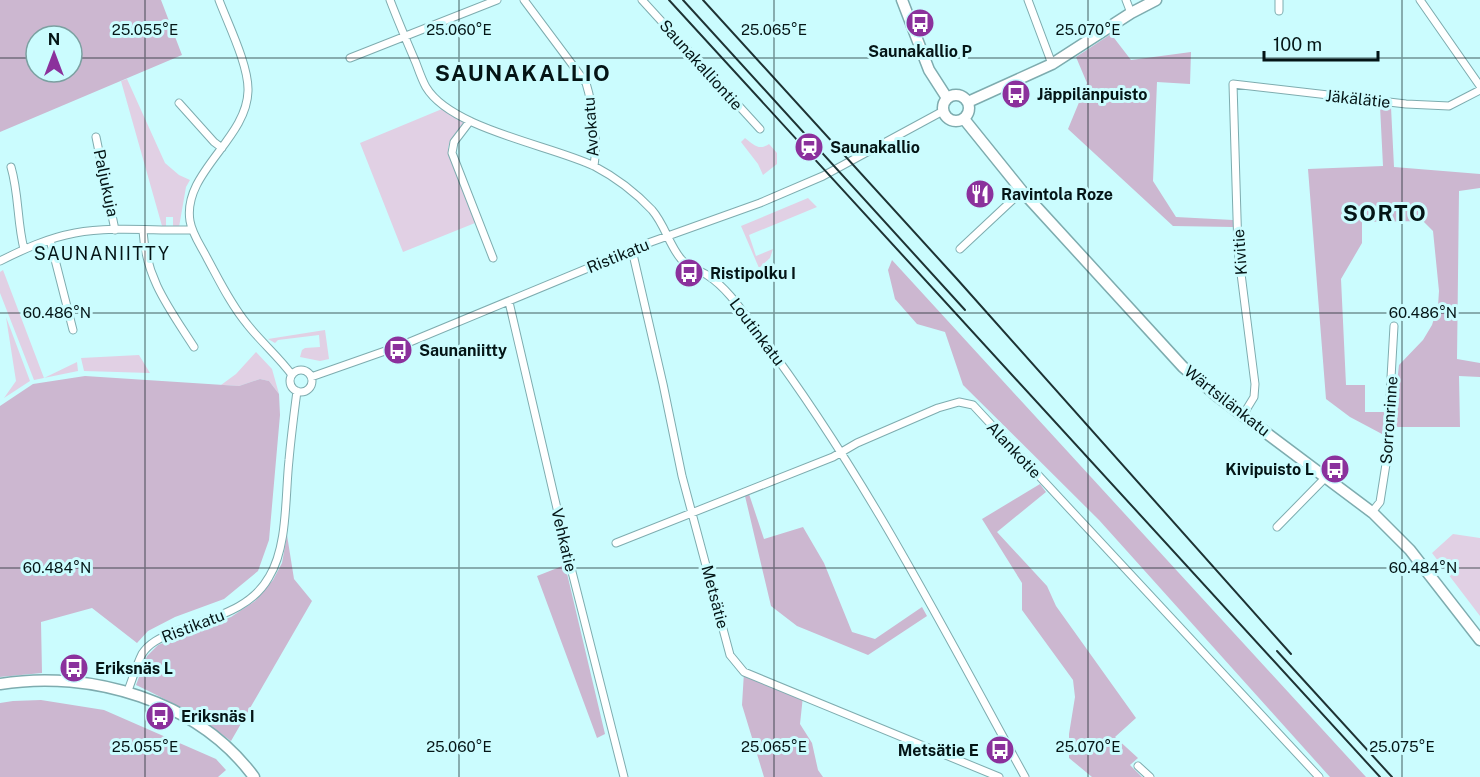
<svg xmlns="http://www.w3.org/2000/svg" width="1480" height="777" font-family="'Public Sans',sans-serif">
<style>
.green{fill:#e1d0e4}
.forest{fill:#ccb7d0;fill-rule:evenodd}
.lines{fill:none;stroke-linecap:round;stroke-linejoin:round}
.street-casing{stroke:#7eacaf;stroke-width:9}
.secondary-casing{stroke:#7eacaf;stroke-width:13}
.street{stroke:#fff;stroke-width:7}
.secondary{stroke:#fff;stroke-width:10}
.rail{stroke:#1e3334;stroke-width:2}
.ticks{fill:none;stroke:#041516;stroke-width:1.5;stroke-opacity:0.45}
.labels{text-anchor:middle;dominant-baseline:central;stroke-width:6;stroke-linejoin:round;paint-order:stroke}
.poi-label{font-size:16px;font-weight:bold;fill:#041516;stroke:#cbfcfe;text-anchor:start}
.street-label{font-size:16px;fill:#041516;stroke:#cbfcfe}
.neighbourhood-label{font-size:18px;letter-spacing:1.5px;fill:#041516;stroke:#cbfcfe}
.district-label{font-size:22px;font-weight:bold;letter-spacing:1.5px;fill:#041516;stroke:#cbfcfe}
.ticks-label{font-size:15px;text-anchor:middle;fill:#041516;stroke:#cbfcfe;stroke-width:6;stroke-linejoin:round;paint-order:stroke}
</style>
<rect width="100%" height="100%" fill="#cbfcfe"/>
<!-- green -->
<path class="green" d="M 127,79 L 165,163 L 179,175 L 190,180 L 186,187 L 179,227 L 173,227 L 173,217 L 166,217 L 166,226 L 162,226 L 121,81 Z
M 442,109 L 465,122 L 450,141 L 448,148 L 475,223 L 403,252 L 360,143 Z
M 745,138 C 754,145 759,151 769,144 L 777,153 L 777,164 L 763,175 L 758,164 L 741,142 Z
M 808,198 L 817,207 L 749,235 L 756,256 L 773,249 L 770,258 L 759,268 L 741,226 Z
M 3,270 L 44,378 L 77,362 L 78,371 L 34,380 L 0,293 L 0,272 Z
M 6,317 L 30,381 L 4,398 L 16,381 Z
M 325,330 L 329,359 L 320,361 L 300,357 L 302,350 L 305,348 L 320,347 L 319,335 L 278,340 L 275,343 L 268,339 Z
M 256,352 L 272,369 L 279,394 L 269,381 L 260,379 L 239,386 L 221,385 L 236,374 Z
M 139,355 L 150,373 L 84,371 L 81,358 Z
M 1453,534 L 1480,538 L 1480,616 L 1432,553 Z"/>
<!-- forest -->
<path class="forest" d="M 0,0 L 161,0 L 182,55 L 0,132 ZM 36,36 L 72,36 L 72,72 L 36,72 Z
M 1111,34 L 1131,60 L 1191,52 L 1190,84 L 1157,82 L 1153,181 L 1176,217 L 1233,220 L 1233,227 L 1173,226 L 1068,129 L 1087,83 L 1076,57 Z
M 1380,106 L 1391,107 L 1394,167 L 1480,174 L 1480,188 L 1459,191 L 1457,359 L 1480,363 L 1480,377 L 1459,376 L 1460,427 L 1392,427 L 1399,365 L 1423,340 L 1432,325 L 1438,306 L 1439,291 L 1433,231 L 1423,221 L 1362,222 L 1362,243 L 1341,279 L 1346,385 L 1365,385 L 1365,412 L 1385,412 L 1382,434 L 1350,417 L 1326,399 L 1308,169 L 1383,166 Z
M 892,260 L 1366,777 L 1330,777 L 1099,520 L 963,385 L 945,332 L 917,324 L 895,299 L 888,270 Z
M 85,376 L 239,386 L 260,379 L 269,381 L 279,394 L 280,415 L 269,540 L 258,571 L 224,599 L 175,617 L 148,631 L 137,643 L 92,608 L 41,622 L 42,673 L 0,677 L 0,406 L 33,384 Z
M 1040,484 L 1046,492 L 997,532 L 1047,586 L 1056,606 L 1136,718 L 1115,737 L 1138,758 L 1130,765 L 1142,777 L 1092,777 L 1069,758 L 1069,734 L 1075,697 L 1073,680 L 1022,610 L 1022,583 L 982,519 Z
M 749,494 L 764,539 L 803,527 L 824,563 L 852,632 L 875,639 L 922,607 L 927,616 L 868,655 L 797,626 L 771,606 L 745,496 Z
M 287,535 L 294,579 L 312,601 L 231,741 C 201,718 170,701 136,685 L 147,656 L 158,645 L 231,617 L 255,601 L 273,580 L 282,563 Z
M 565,565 L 605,734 L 597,738 L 537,576 Z
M 744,672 L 803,696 L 800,724 L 812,743 L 818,770 L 823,777 L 764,777 L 742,705 Z
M 41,700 L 104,710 L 216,759 L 226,770 L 218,777 L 0,777 L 0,703 L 13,701 Z"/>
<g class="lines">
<!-- street casing -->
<g class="street-casing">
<path id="street" d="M 219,0 C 228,24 249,66 248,91 C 247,139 182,173 190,221 C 192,234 201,246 207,258 C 219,280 231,305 247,324 C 261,342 279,357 292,375
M 390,0 C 398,21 407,42 416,63 C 419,71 422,80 426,87 C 451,129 550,145 594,166 C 615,177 636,193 652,210 C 665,225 669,245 681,259 C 688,268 699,270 707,275 C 729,289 744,314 759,334 C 863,471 942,626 1025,777
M 524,0 L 586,83 C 593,106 598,142 594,166
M 642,0 L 760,129
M 1028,0 L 1052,64
M 1126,0 L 1131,13
M 1279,0 L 1279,11
M 1420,0 L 1480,86
M 350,58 L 497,0
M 179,103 L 214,142 L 222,148
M 470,121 L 454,142 L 452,153 L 493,258
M 96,137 L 115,230
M 11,167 C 19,194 17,222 24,249
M 143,231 C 146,279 169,308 194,347
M 50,240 L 73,330
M 960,249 L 1022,191
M 632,250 L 663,384 L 682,476 L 730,655 L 744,672 L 999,777
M 0,261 C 24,249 48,238 75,233 C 113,226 154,231 192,230
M 509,302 L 569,560 L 624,777
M290 381a11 11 0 1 1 22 0a11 11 0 1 1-22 0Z
M 311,377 L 405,344 L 651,242 L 760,203 L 823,176 L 943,111
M 1243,415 L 1254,397 L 1255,384 L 1238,250 L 1233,84 L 1406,104 L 1449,106 L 1480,90
M 1372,512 L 1380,502 L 1386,464 L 1394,326
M 1277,527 L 1326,477
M 616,543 L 833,457 L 857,443 L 938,408 L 959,402 L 973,405 L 1319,777
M 127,693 C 132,681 136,666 142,654 C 149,643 160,638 172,633 C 206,618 249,613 269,577 C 288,546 285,496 289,460 C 291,437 294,414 297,391
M 1138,766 L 1150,777"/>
</g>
<!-- secondary casing -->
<g class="secondary-casing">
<path id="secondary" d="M 902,0 L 929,70 L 947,98
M943 108a13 13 0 1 1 26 0a13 13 0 1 1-26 0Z
M 968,102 L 1052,64 L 1131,13 L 1156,0
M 964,119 L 1022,191 L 1183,367 L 1217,396 L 1373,513 L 1410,550 L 1480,640
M 0,684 C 91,669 198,701 254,777"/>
</g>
<!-- street -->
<use href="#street" class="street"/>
<!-- secondary -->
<use href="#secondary" class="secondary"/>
<!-- rail -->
<path class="rail" d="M 669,0 L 1380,777
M 683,0 L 965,310
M 703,0 L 957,279 L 1291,654
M 1277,651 L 1392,777"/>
</g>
<!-- ticks -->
<path class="ticks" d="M 145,0 L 145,777M 459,0 L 459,777M 774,0 L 774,777M 1088,0 L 1088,777M 1402,0 L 1402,777M 0,58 L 36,58M 72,58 L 1480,58M 0,313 L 1480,313M 0,568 L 1480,568"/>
<!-- icons -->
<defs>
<g id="bus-disc" transform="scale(1.5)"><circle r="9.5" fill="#8b319c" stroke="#cbfcfe"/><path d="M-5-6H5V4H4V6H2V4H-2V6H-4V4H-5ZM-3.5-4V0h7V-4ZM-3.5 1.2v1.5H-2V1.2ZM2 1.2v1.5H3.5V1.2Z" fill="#fff"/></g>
<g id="station-disc" transform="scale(1.5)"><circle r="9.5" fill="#8b319c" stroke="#cbfcfe"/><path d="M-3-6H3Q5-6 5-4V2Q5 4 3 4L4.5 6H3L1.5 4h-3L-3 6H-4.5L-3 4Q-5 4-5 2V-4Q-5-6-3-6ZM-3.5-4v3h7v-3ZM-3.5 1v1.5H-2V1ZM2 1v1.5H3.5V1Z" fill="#fff"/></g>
<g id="restaurant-disc" transform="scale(1.5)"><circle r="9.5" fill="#8b319c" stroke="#cbfcfe"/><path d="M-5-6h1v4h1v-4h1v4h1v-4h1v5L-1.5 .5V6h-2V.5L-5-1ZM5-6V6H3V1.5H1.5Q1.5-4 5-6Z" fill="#fff"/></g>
</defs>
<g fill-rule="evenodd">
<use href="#bus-disc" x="920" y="23"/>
<use href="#bus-disc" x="1016" y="94"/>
<use href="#station-disc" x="809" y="147"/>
<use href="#restaurant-disc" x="980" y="194"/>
<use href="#bus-disc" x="689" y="273"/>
<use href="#bus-disc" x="398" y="350"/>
<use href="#bus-disc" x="1335" y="469"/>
<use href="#bus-disc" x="74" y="668"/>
<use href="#bus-disc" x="160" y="716"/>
<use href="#bus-disc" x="1000" y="750"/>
</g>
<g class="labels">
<!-- poi labels -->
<g class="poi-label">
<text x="920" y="51" text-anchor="middle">Saunakallio P</text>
<text x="1037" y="94">Jäppilänpuisto</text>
<text x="830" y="147">Saunakallio</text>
<text x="1001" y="194">Ravintola Roze</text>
<text x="710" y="273">Ristipolku I</text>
<text x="419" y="350">Saunaniitty</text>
<text x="1314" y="469" text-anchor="end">Kivipuisto L</text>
<text x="95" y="668">Eriksnäs L</text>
<text x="181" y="716">Eriksnäs I</text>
<text x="979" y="750" text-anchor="end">Metsätie E</text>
</g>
<!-- street labels -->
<g class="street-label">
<text transform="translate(701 65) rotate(48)">Saunakalliontie</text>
<text transform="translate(1358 99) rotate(6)">Jäkälätie</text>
<text transform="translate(591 127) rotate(-94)">Avokatu</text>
<text transform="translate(106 183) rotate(78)">Paljukuja</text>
<text transform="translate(1240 252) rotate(-94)">Kivitie</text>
<text transform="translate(618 256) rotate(-22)">Ristikatu</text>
<text transform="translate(757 332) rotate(53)">Loutinkatu</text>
<text transform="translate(1227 401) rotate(38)">Wärtsilänkatu</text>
<text transform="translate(1389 420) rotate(-86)">Sorronrinne</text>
<text transform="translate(1014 450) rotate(47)">Alankotie</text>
<text transform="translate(564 540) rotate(77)">Vehkatie</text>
<text transform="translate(715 597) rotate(75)">Metsätie</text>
<text transform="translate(193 626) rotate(-21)">Ristikatu</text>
</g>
<!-- neighbourhood labels -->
<g class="neighbourhood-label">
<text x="102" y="253">SAUNANIITTY</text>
</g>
<!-- district labels -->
<g class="district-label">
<text x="523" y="73">SAUNAKALLIO</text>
<text x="1385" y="213">SORTO</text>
</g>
</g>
<g class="ticks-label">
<text x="145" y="35">25.055°E</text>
<text x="459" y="35">25.060°E</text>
<text x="774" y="35">25.065°E</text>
<text x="1088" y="35">25.070°E</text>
<text x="57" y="318">60.486°N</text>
<text x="1423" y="318">60.486°N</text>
<text x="57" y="573">60.484°N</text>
<text x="1423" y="573">60.484°N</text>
<text x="145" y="752">25.055°E</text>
<text x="459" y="752">25.060°E</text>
<text x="774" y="752">25.065°E</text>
<text x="1088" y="752">25.070°E</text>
<text x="1402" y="752">25.075°E</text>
</g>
<!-- north arrow -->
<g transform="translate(54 54)"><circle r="28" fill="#cbfcfe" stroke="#7ba0a1" stroke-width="1.5"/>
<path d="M0-4.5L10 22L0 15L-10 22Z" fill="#8b319c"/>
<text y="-9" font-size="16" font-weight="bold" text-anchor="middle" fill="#041516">N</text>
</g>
<!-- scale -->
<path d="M1264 51v9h114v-9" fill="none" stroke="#041516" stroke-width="3"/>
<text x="1273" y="51" font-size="18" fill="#041516" stroke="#cbfcfe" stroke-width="4.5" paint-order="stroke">100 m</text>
</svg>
